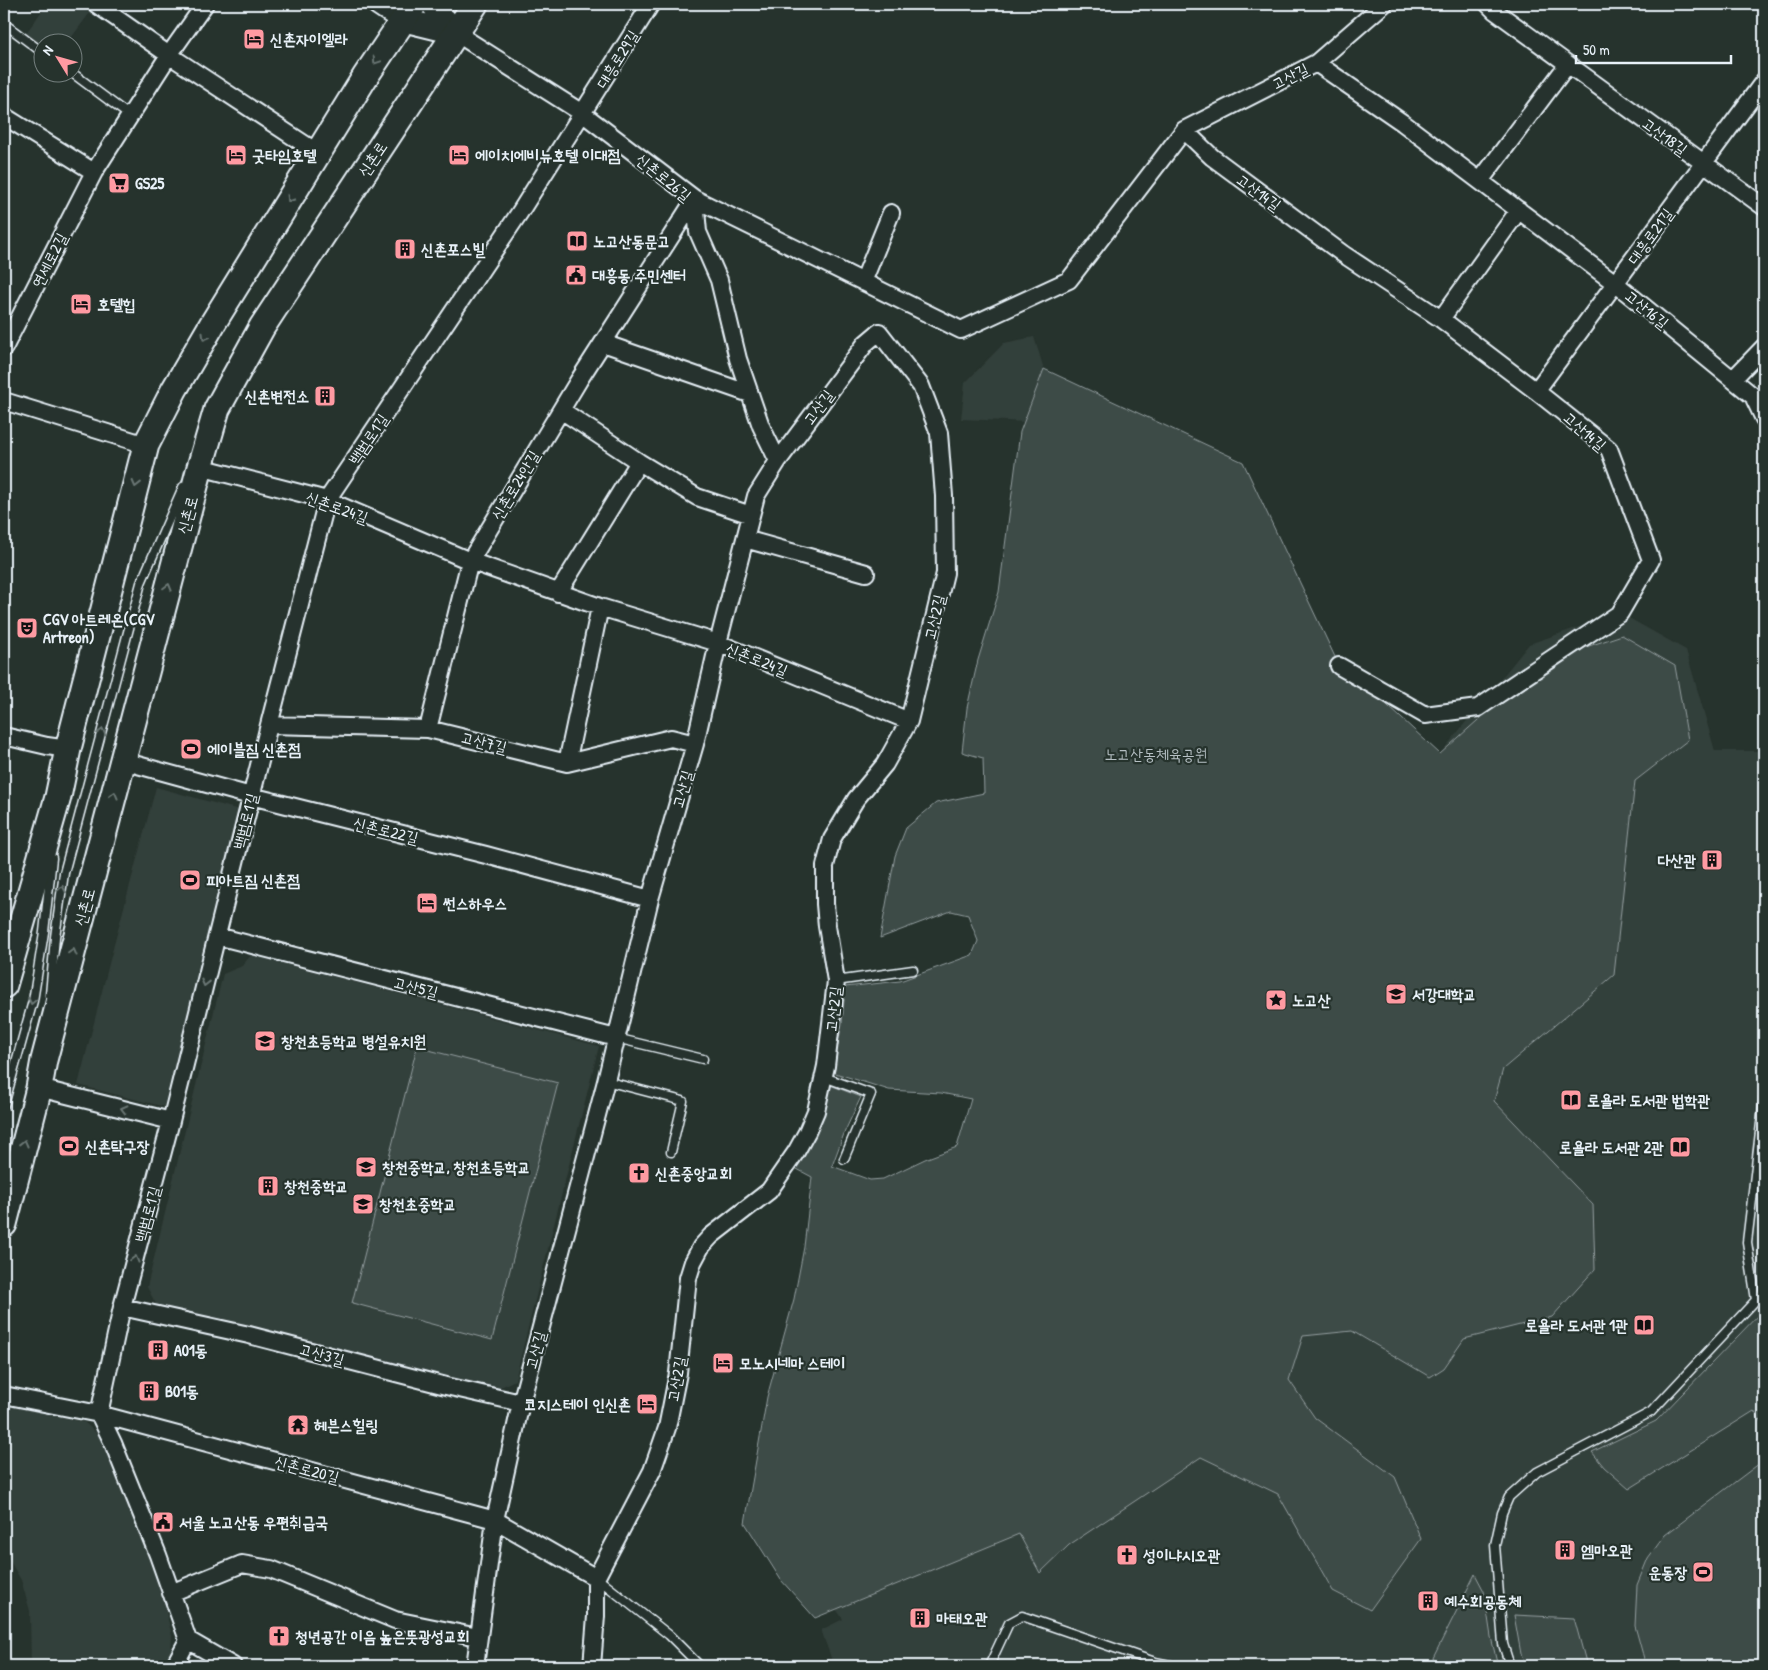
<svg xmlns="http://www.w3.org/2000/svg" width="1768" height="1670" font-family="'Patrick Hand','Poor Story',sans-serif">
<style>
.built{fill:#333f3a}
.green{fill:#3e4b47;stroke:#939ea0}
.lines{fill:none;stroke-linecap:round;stroke-linejoin:round}
.service-casing{stroke:#e8f1f8;stroke-width:11}
.minor-casing{stroke:#e8f1f8;stroke-width:20}
.secondary-casing{stroke:#e8f1f8;stroke-width:26}
.primary-casing{stroke:#e8f1f8;stroke-width:29}
.service{stroke:#26332d;stroke-width:8}
.minor{stroke:#26332d;stroke-width:16}
.secondary{stroke:#26332d;stroke-width:22}
.primary{stroke:#26332d;stroke-width:25}
.oneway{stroke:#6a7674}
.labels{text-anchor:middle;dominant-baseline:central;stroke-width:4.5;stroke-linejoin:round;paint-order:stroke}
.poi-label{font-size:16px;font-weight:bold;fill:#e8f1f8;stroke:#26332d;text-anchor:start}
.street-label{font-size:16px;fill:#e8f1f8;stroke:#26332d}
.park-label{font-size:16px;fill:#b5bfc3;stroke:#26332d}
</style>
<rect width="100%" height="100%" fill="#26332d"/>
<filter id="ink" filterUnits="userSpaceOnUse"><feTurbulence type="fractalNoise" baseFrequency=".02" numOctaves="2"/><feDisplacementMap in="SourceGraphic" scale="10" xChannelSelector="R" yChannelSelector="G"/><feConvolveMatrix kernelMatrix="1 2 1 2 8 2 1 2 1" color-interpolation-filters="sRGB"/></filter>
<g filter="url(#ink)">
<!-- built -->
<path class="built" d="M 47,4 L 84,4 L 92,10 L 68,42 L 42,42 L 42,45 L 26,33 Z
M 1034,337 L 1044,369 L 1243,462 L 1335,657 L 1440,754 L 1529,644 L 1620,613 L 1686,650 L 1715,751 L 1764,751 L 1764,1666 L 834,1666 L 821,1630 L 843,1619 L 759,1499 L 961,1223 L 1049,423 L 961,419 L 965,383 L 1004,343 Z
M 156,787 L 243,811 L 169,1108 L 78,1085 L 111,956 Z
M 251,955 L 599,1046 L 515,1380 L 493,1391 L 158,1308 L 147,1287 L 223,974 L 242,966 Z
M 4,1404 L 84,1422 L 98,1434 L 155,1565 L 172,1636 L 171,1654 L 164,1666 L 31,1666 L 30,1611 L 21,1580 L 4,1551 Z"/>
<!-- green -->
<path class="green" d="M 1044,369 L 1243,462 L 1335,657 L 1440,754 L 1544,661 L 1622,635 L 1675,666 L 1688,740 L 1635,781 L 1614,975 L 1503,1069 L 1494,1101 L 1593,1205 L 1595,1269 L 1552,1317 L 1464,1339 L 1444,1368 L 1430,1377 L 1352,1331 L 1303,1336 L 1289,1380 L 1315,1418 L 1395,1477 L 1421,1539 L 1370,1610 L 1333,1591 L 1278,1494 L 1201,1457 L 1069,1545 L 1040,1573 L 1019,1534 L 815,1618 L 781,1580 L 745,1523 L 767,1397 L 794,1299 L 804,1247 L 812,1177 L 795,1168 C 813,1142 821,1114 830,1085 L 861,1097 L 845,1131 L 832,1166 L 870,1180 L 883,1179 L 925,1159 L 957,1147 L 971,1099 L 941,1093 L 889,1090 L 832,1072 L 842,1024 L 845,987 L 900,981 L 972,955 L 978,941 L 968,915 L 951,911 L 880,938 L 895,856 L 906,828 L 936,803 L 984,793 L 983,758 L 962,752 L 967,708 L 978,660 L 999,592 L 1020,432 Z
M 417,1047 L 558,1083 L 492,1340 L 352,1303 Z
M 1764,1309 L 1764,1426 L 1754,1411 L 1629,1489 L 1604,1467 L 1592,1452 L 1656,1421 Z
M 1764,1460 L 1764,1666 L 1646,1666 L 1635,1626 L 1637,1585 L 1648,1558 L 1665,1535 Z
M 1475,1574 L 1484,1591 L 1491,1637 L 1498,1666 L 1436,1666 L 1433,1658 Z
M 1514,1615 L 1574,1618 L 1587,1666 L 1526,1666 L 1521,1654 Z"/>
<g class="lines">
<!-- service casing -->
<g class="service-casing">
<path id="service" d="M 6,25 L 42,52
M 71,72 L 130,116
M 836,981 L 913,970
M 50,995 L 55,937 L 64,873 L 141,583 L 183,487
M 616,1038 L 703,1059
M 824,1077 L 871,1094 L 844,1159
M 606,1081 L 683,1101 L 671,1152
M 1764,1098 L 1747,1242 L 1756,1300 L 1764,1293
M 4,1105 L 33,1001 L 44,932 L 52,858
M 597,1578 L 669,1635 L 700,1666
M 989,1666 L 1009,1623 L 1022,1616 L 1155,1662 L 1175,1666
M 1510,1666 L 1503,1644 L 1495,1545 L 1502,1513 L 1509,1497 L 1537,1472 L 1651,1412 L 1756,1300"/>
</g>
<!-- minor casing -->
<g class="minor-casing">
<path id="minor" d="M 96,4 L 169,55 L 318,153
M 1488,4 L 1495,11 L 1764,207
M 456,33 L 582,113 L 695,199 L 961,330 L 1069,280 L 1184,130 L 1316,63 L 1384,4
M 1316,63 L 1403,123 L 1615,283 L 1753,396 L 1764,419
M 4,116 L 94,172
M 1184,130 L 1212,157 L 1343,254 L 1441,319 L 1536,391 L 1609,449 L 1651,560 L 1620,613 L 1478,708 L 1425,715 L 1339,666
M 1480,181 L 1568,64
M 695,199 L 698,232 L 719,280 L 738,359 L 761,426 L 778,461
M 863,282 L 891,213
M 1441,319 L 1519,210
M 603,343 L 750,394
M 4,348 L 94,172 L 169,55 L 205,4
M 1733,379 L 1764,347
M 1536,391 L 1764,81
M 4,401 L 146,445
M 561,410 L 639,462 L 697,497 L 751,515
M 200,467 L 327,500 L 470,561 L 600,607 L 718,643 L 909,721
M 745,539 L 866,573
M 558,593 L 639,462
M 269,725 L 428,729 L 567,763 L 671,738 L 695,744
M 428,729 L 470,561 L 579,380 L 695,199
M 4,736 L 47,746 L 68,749
M 123,761 L 251,796 L 486,855 L 650,899
M 567,763 L 600,607
M 217,936 L 616,1038
M 39,1088 L 171,1121
M 122,1307 L 249,1335 L 446,1386 L 521,1403
M 4,1395 L 99,1414 L 495,1520 L 596,1578
M 171,1593 L 242,1564 L 271,1569 L 395,1620 L 478,1637
M 188,1640 L 233,1666
M 174,1666 L 188,1640 L 158,1555 L 113,1443 L 99,1414 L 122,1307 L 171,1121 L 269,725 L 327,500 L 520,212 L 651,4
M 475,1666 L 495,1520 L 521,1403 L 606,1081 L 650,899 L 695,744 L 718,643 L 756,496 L 778,461 L 866,343 L 879,332 L 921,386 L 939,433 L 944,496 L 945,573 L 909,721 L 885,764 L 856,799 L 832,839 L 825,866 L 825,904 L 827,926 L 836,981 L 826,1066 L 816,1111 L 807,1132 L 796,1152 L 769,1191 L 711,1236 L 701,1247 L 693,1262 L 688,1278 L 678,1373 L 667,1428 L 652,1471 L 596,1578 L 596,1616 L 592,1666"/>
</g>
<!-- secondary casing -->
<g class="secondary-casing">
<path id="secondary" d="M 379,4 L 403,20 L 456,33
M 432,4 L 456,33"/>
</g>
<!-- primary casing -->
<g class="primary-casing">
<path id="primary" d="M 4,985 L 58,797 L 68,749 L 146,445 L 174,390 L 213,323 L 365,77 L 414,4
M 4,1224 L 39,1088 L 44,1060 L 200,467 L 217,409 L 262,327 L 475,4"/>
</g>
<!-- service -->
<use href="#service" class="service"/>
<!-- minor -->
<use href="#minor" class="minor"/>
<!-- secondary -->
<use href="#secondary" class="secondary"/>
<!-- primary -->
<use href="#primary" class="primary"/>
</g>
<!-- one-way arrows -->
<defs><path id="oneway-chevron" d="M-2-3.5L2.5 0L-2 3.5" fill="none" stroke-width="1.6" stroke-linecap="round" stroke-linejoin="round" transform="scale(1.25)"/></defs>
<g class="oneway">
<use href="#oneway-chevron" transform="translate(376 61) rotate(124)"/>
<use href="#oneway-chevron" transform="translate(290 199) rotate(122)"/>
<use href="#oneway-chevron" transform="translate(205 337) rotate(120)"/>
<use href="#oneway-chevron" transform="translate(136 484) rotate(104)"/>
<use href="#oneway-chevron" transform="translate(168 587) rotate(-75)"/>
<use href="#oneway-chevron" transform="translate(102 732) rotate(-75)"/>
<use href="#oneway-chevron" transform="translate(114 795) rotate(-75)"/>
<use href="#oneway-chevron" transform="translate(62 889) rotate(-81)"/>
<use href="#oneway-chevron" transform="translate(73 952) rotate(-75)"/>
<use href="#oneway-chevron" transform="translate(205 983) rotate(104)"/>
<use href="#oneway-chevron" transform="translate(32 1001) rotate(103)"/>
<use href="#oneway-chevron" transform="translate(124 1109) rotate(-166)"/>
<use href="#oneway-chevron" transform="translate(24 1143) rotate(-76)"/>
<use href="#oneway-chevron" transform="translate(135 1259) rotate(-75)"/>
</g>
</g>
<!-- icons -->
<defs>
<g id="hotel-square" transform="scale(1.125)"><rect x="-9" y="-9" width="18" height="18" rx="4" fill="#ff9aa2" stroke="#26332d"/><path d="M-6-4.5h1.5V1H6V5H4.5V3h-9V5H-6ZM-4 0a1.8 1.8 0 1 1 3.6 0ZM.5 0V-2.5h3Q6-2.5 6 0Z" fill="#111"/></g>
<g id="supermarket-square" transform="scale(1.125)"><rect x="-9" y="-9" width="18" height="18" rx="4" fill="#ff9aa2" stroke="#26332d"/><path d="M-6-5.5h2.5l.6 2H6L4.5 2H-2.5L-4.4-4H-6ZM-1.5 3.2a1.3 1.3 0 1 0 .1 0ZM3 3.2a1.3 1.3 0 1 0 .1 0Z" fill="#111"/></g>
<g id="library-square" transform="scale(1.125)"><rect x="-9" y="-9" width="18" height="18" rx="4" fill="#ff9aa2" stroke="#26332d"/><path d="M-6-4Q-3-5.5-.7-3.5V5Q-3 3-6 4ZM6-4Q3-5.5 .7-3.5V5Q3 3 6 4Z" fill="#111"/></g>
<g id="building-square" transform="scale(1.125)"><rect x="-9" y="-9" width="18" height="18" rx="4" fill="#ff9aa2" stroke="#26332d"/><path d="M-4-6H4V6H1V3H-1V6H-4ZM-2.5-4.3h1.7v1.8h-1.7ZM.8-4.3h1.7v1.8H.8ZM-2.5-1h1.7V.8h-1.7ZM.8-1h1.7V.8H.8Z" fill="#111"/></g>
<g id="civic-square" transform="scale(1.125)"><rect x="-9" y="-9" width="18" height="18" rx="4" fill="#ff9aa2" stroke="#26332d"/><path d="M-.6-6.5H3V-4.5H.6V-3L4-1V1h2V6H-6V1h2V-1L-.6-3ZM-1.2 2.5V6h2.4V2.5Z" fill="#111"/></g>
<g id="theatre-square" transform="scale(1.125)"><rect x="-9" y="-9" width="18" height="18" rx="4" fill="#ff9aa2" stroke="#26332d"/><path d="M-5-5.5Q0-4 5-5.5V0Q5 5 0 6Q-5 5-5 0ZM-3.3-2.5H-1v1.5H-3.3ZM1-2.5H3.3v1.5H1ZM-2.8 1Q0 5.5 2.8 1Z" fill="#111"/></g>
<g id="stadium-square" transform="scale(1.125)"><rect x="-9" y="-9" width="18" height="18" rx="4" fill="#ff9aa2" stroke="#26332d"/><path d="M0-5a6.5 5 0 1 0 0 10a6.5 5 0 1 0 0-10ZM-3.5-1.8h7v3.6h-7Z" fill="#111"/></g>
<g id="university-square" transform="scale(1.125)"><rect x="-9" y="-9" width="18" height="18" rx="4" fill="#ff9aa2" stroke="#26332d"/><path d="M0-5L7-2L0 1L-7-2ZM-4 1L0 2.5L4 1V4Q0 6-4 4Z" fill="#111"/></g>
<g id="sight-square" transform="scale(1.125)"><rect x="-9" y="-9" width="18" height="18" rx="4" fill="#ff9aa2" stroke="#26332d"/><path d="M0-6L1.8-2.2L6-1.7L2.9 1.2L3.7 5.4L0 3.3L-3.7 5.4L-2.9 1.2L-6-1.7L-1.8-2.2Z" fill="#111"/></g>
<g id="school-square" transform="scale(1.125)"><rect x="-9" y="-9" width="18" height="18" rx="4" fill="#ff9aa2" stroke="#26332d"/><path d="M0-5L7-2L0 1L-7-2ZM-4 1L0 2.5L4 1V4Q0 6-4 4Z" fill="#111"/></g>
<g id="church-square" transform="scale(1.125)"><rect x="-9" y="-9" width="18" height="18" rx="4" fill="#ff9aa2" stroke="#26332d"/><path d="M-1.2-6h2.4v3.5h3.3v2.4h-3.3V6h-2.4V-.1h-3.3v-2.4h3.3Z" fill="#111"/></g>
<g id="temple-square" transform="scale(1.125)"><rect x="-9" y="-9" width="18" height="18" rx="4" fill="#ff9aa2" stroke="#26332d"/><path d="M0-6L5-2H3V0L6.5 2.5H4V6H1.5V3h-3V6H-4V2.5H-6.5L-3 0V-2H-5Z" fill="#111"/></g>
</defs>
<g fill-rule="evenodd">
<use href="#hotel-square" x="254" y="39"/>
<use href="#hotel-square" x="236" y="155"/>
<use href="#hotel-square" x="459" y="155"/>
<use href="#supermarket-square" x="119" y="183"/>
<use href="#library-square" x="577" y="241"/>
<use href="#building-square" x="405" y="249"/>
<use href="#civic-square" x="576" y="275"/>
<use href="#hotel-square" x="81" y="304"/>
<use href="#building-square" x="325" y="396"/>
<use href="#theatre-square" x="27" y="628"/>
<use href="#stadium-square" x="191" y="749"/>
<use href="#building-square" x="1712" y="860"/>
<use href="#stadium-square" x="190" y="880"/>
<use href="#hotel-square" x="427" y="903"/>
<use href="#university-square" x="1396" y="994"/>
<use href="#sight-square" x="1276" y="1000"/>
<use href="#school-square" x="265" y="1041"/>
<use href="#library-square" x="1571" y="1100"/>
<use href="#stadium-square" x="69" y="1146"/>
<use href="#library-square" x="1680" y="1147"/>
<use href="#school-square" x="366" y="1167"/>
<use href="#church-square" x="639" y="1173"/>
<use href="#building-square" x="268" y="1186"/>
<use href="#school-square" x="363" y="1204"/>
<use href="#library-square" x="1644" y="1325"/>
<use href="#building-square" x="158" y="1350"/>
<use href="#hotel-square" x="723" y="1363"/>
<use href="#building-square" x="149" y="1391"/>
<use href="#hotel-square" x="647" y="1404"/>
<use href="#temple-square" x="298" y="1425"/>
<use href="#civic-square" x="163" y="1522"/>
<use href="#building-square" x="1565" y="1550"/>
<use href="#church-square" x="1127" y="1555"/>
<use href="#stadium-square" x="1703" y="1572"/>
<use href="#building-square" x="1428" y="1601"/>
<use href="#building-square" x="920" y="1618"/>
<use href="#church-square" x="279" y="1636"/>
</g>
<g class="labels">
<!-- poi labels -->
<g class="poi-label">
<text x="270" y="39">신촌자이엘라</text>
<text x="252" y="155">굿타임호텔</text>
<text x="475" y="155">에이치에비뉴호텔 이대점</text>
<text x="135" y="183">GS25</text>
<text x="593" y="241">노고산동문고</text>
<text x="421" y="249">신촌포스빌</text>
<text x="592" y="275">대흥동 주민센터</text>
<text x="97" y="304">호텔힙</text>
<text x="309" y="396" text-anchor="end">신촌변전소</text>
<text x="43" y="619">CGV 아트레온(CGV<tspan x="43" dy="18">Artreon)</tspan></text>
<text x="207" y="749">에이블짐 신촌점</text>
<text x="1696" y="860" text-anchor="end">다산관</text>
<text x="206" y="880">피아트짐 신촌점</text>
<text x="443" y="903">썬스하우스</text>
<text x="1412" y="994">서강대학교</text>
<text x="1292" y="1000">노고산</text>
<text x="281" y="1041">창천초등학교 병설유치원</text>
<text x="1587" y="1100">로욜라 도서관 법학관</text>
<text x="85" y="1146">신촌탁구장</text>
<text x="1664" y="1147" text-anchor="end">로욜라 도서관 2관</text>
<text x="382" y="1167">창천중학교, 창천초등학교</text>
<text x="655" y="1173">신촌중앙교회</text>
<text x="284" y="1186">창천중학교</text>
<text x="379" y="1204">창천초중학교</text>
<text x="1628" y="1325" text-anchor="end">로욜라 도서관 1관</text>
<text x="174" y="1350">A01동</text>
<text x="739" y="1363">모노시네마 스테이</text>
<text x="165" y="1391">B01동</text>
<text x="631" y="1404" text-anchor="end">코지스테이 인신촌</text>
<text x="314" y="1425">헤븐스힐링</text>
<text x="179" y="1522">서울 노고산동 우편취급국</text>
<text x="1581" y="1550">엠마오관</text>
<text x="1143" y="1555">성이냐시오관</text>
<text x="1687" y="1572" text-anchor="end">운동장</text>
<text x="1444" y="1601">예수회공동체</text>
<text x="936" y="1618">마태오관</text>
<text x="295" y="1636">청년공간 이음 높은뜻광성교회</text>
</g>
<!-- street labels -->
<g class="street-label">
<text transform="translate(617 59) rotate(-58)">대흥로29길</text>
<text transform="translate(1290 76) rotate(-27)">고산길</text>
<text transform="translate(1665 136) rotate(36)">고산18길</text>
<text transform="translate(372 159) rotate(-56)">신촌로</text>
<text transform="translate(664 177) rotate(39)">신촌로26길</text>
<text transform="translate(1259 192) rotate(36)">고산14길</text>
<text transform="translate(1650 236) rotate(-54)">대흥로21길</text>
<text transform="translate(49 260) rotate(-63)">연세로2길</text>
<text transform="translate(1647 309) rotate(39)">고산16길</text>
<text transform="translate(818 407) rotate(-54)">고산길</text>
<text transform="translate(1585 431) rotate(41)">고산14길</text>
<text transform="translate(368 439) rotate(-56)">백범로1길</text>
<text transform="translate(515 485) rotate(-59)">신촌로24안길</text>
<text transform="translate(337 507) rotate(20)">신촌로24길</text>
<text transform="translate(187 515) rotate(-75)">신촌로</text>
<text transform="translate(934 617) rotate(-77)">고산2길</text>
<text transform="translate(757 659) rotate(22)">신촌로24길</text>
<text transform="translate(484 742) rotate(14)">고산7길</text>
<text transform="translate(682 789) rotate(-74)">고산길</text>
<text transform="translate(245 821) rotate(-76)">백범로1길</text>
<text transform="translate(386 830) rotate(14)">신촌로22길</text>
<text transform="translate(84 907) rotate(-75)">신촌로</text>
<text transform="translate(416 987) rotate(14)">고산5길</text>
<text transform="translate(833 1009) rotate(-84)">고산2길</text>
<text transform="translate(147 1214) rotate(-75)">백범로1길</text>
<text transform="translate(535 1350) rotate(-75)">고산길</text>
<text transform="translate(322 1354) rotate(15)">고산3길</text>
<text transform="translate(676 1379) rotate(-80)">고산2길</text>
<text transform="translate(307 1469) rotate(15)">신촌로20길</text>
</g>
<!-- park labels -->
<g class="park-label">
<text x="1156" y="754">노고산동체육공원</text>
</g>
</g>
<!-- margin -->
<rect width="1768" height="1670" fill="none" stroke="#26332d" stroke-width="20"/>
<rect x="10" y="10" width="1748" height="1650" fill="none" stroke="#e8f1f8" stroke-width="2" filter="url(#ink)"/>
<!-- north arrow -->
<g transform="translate(58 58) rotate(307)"><circle r="24" fill="#26332d" stroke="#747f7e"/>
<path d="M0-4L9 19L0 12L-9 19Z" fill="#ff9aa2"/>
<text y="-8" font-size="14" font-weight="bold" text-anchor="middle" fill="#e8f1f8">N</text>
</g>
<!-- scale -->
<path d="M1576 55v8h155v-8" fill="none" stroke="#e8f1f8" stroke-width="2.5"/>
<text x="1583" y="55" font-size="15" fill="#e8f1f8" stroke="#26332d" stroke-width="4" paint-order="stroke">50 m</text>
</svg>
